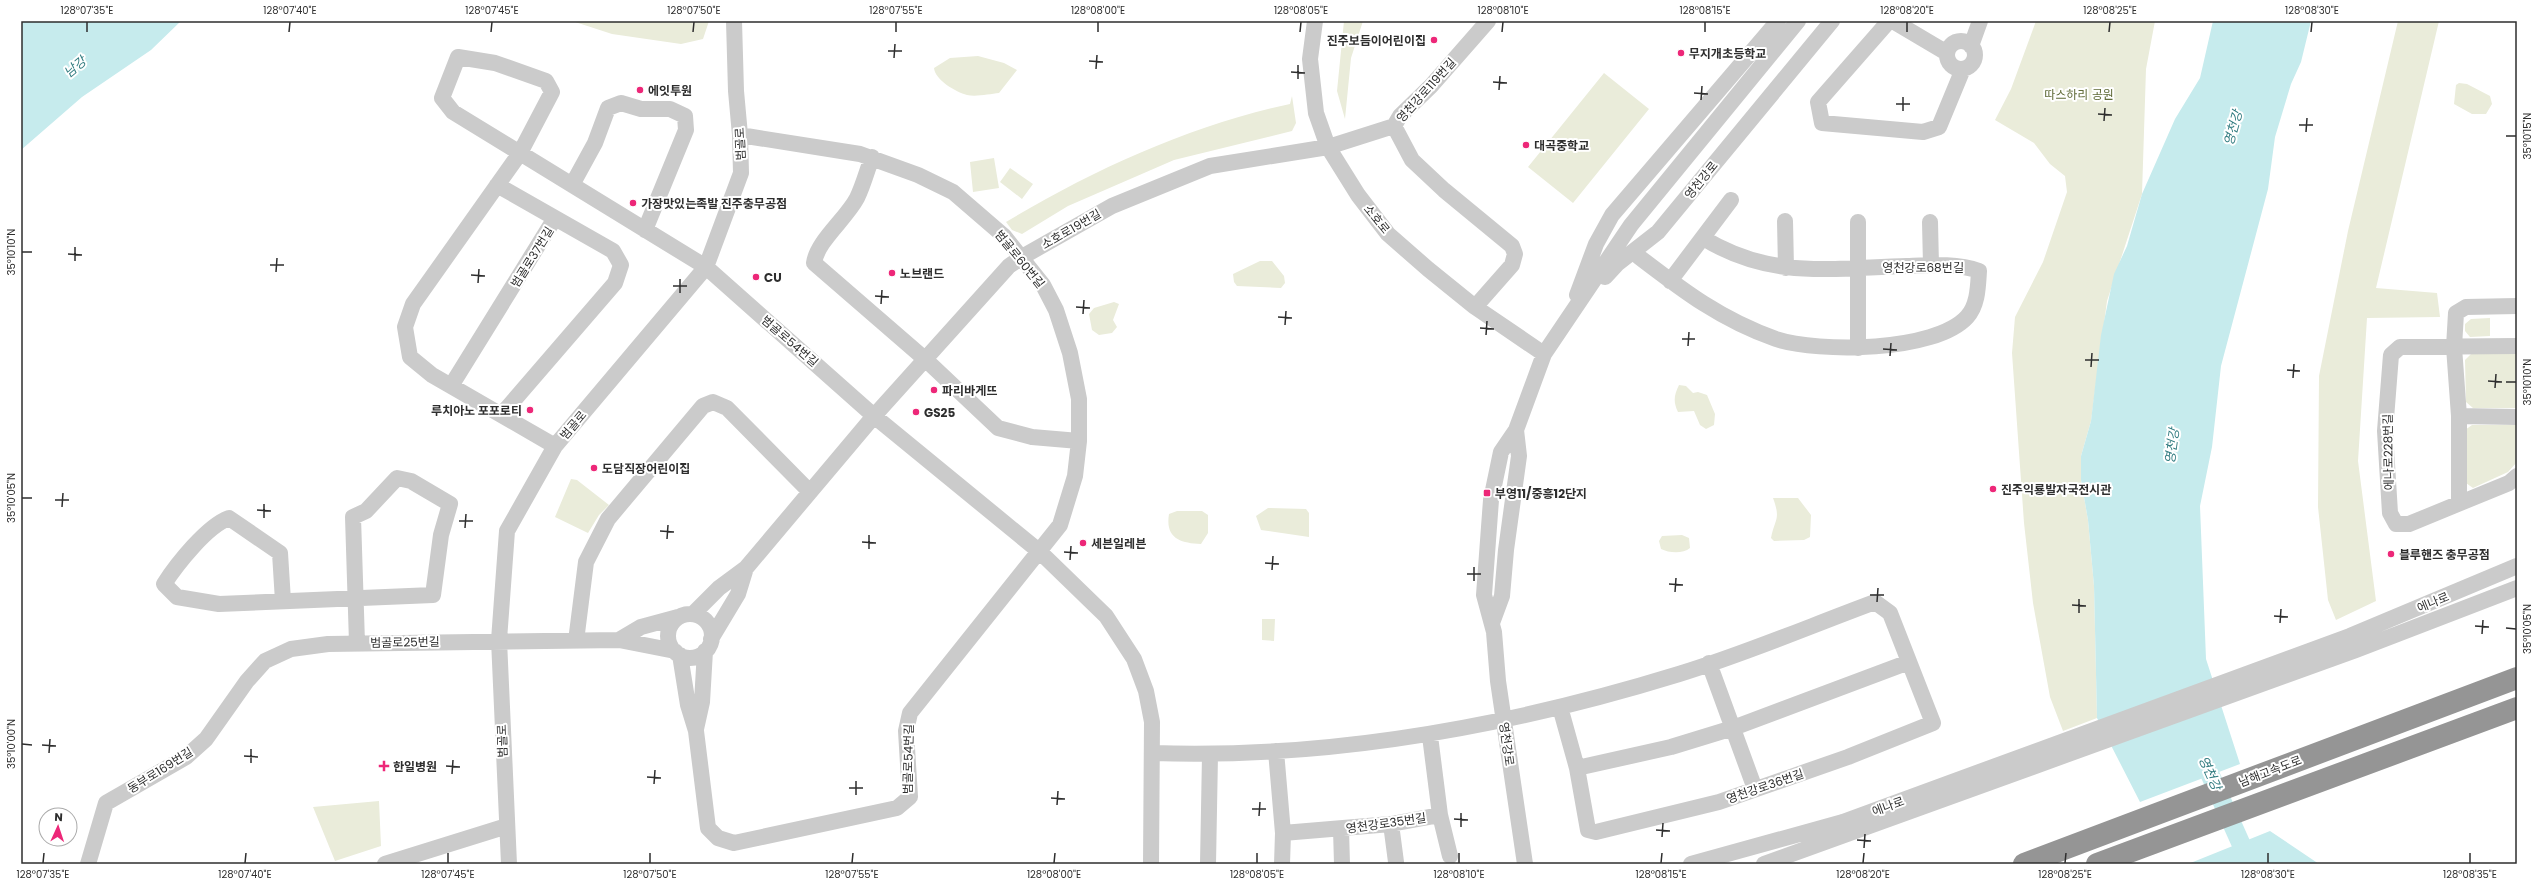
<svg xmlns="http://www.w3.org/2000/svg" width="2538" height="885" font-family="Poppins,'Noto Sans KR',sans-serif">
<style>
.green{fill:#eaecda}
.water{fill:#c6ebed}
.lines{fill:none;stroke-linecap:round;stroke-linejoin:round}
.river{stroke:#c6ebed;stroke-width:19}
.minor{stroke:#cbcbcb;stroke-width:16}
.highway{stroke:#959595;stroke-width:22}
.ticks{fill:none;stroke:#2e2e2e;stroke-width:1.5}
.poi-dot{fill:#ed2778;stroke:#fff;stroke-width:1.5}
.labels{text-anchor:middle;dominant-baseline:central;stroke-width:4;stroke-linejoin:round;paint-order:stroke}
.poi-label{font-size:12px;font-weight:bold;fill:#2e2e2e;stroke:#fff;text-anchor:start}
.street-label{font-size:12px;fill:#2e2e2e;stroke:#fff}
.park-label{font-size:12px;fill:#616c39;stroke:#fff}
.water-label{font-size:13px;font-style:italic;fill:#327c80;stroke:#fff}
.neatline{fill:none;stroke:#2e2e2e;stroke-width:1.5}
.ticks-label{font-size:10px;text-anchor:middle;fill:#2e2e2e}
</style>
<rect width="100%" height="100%" fill="#fff"/>
<!-- green -->
<path class="green" d="M 572,21 L 709,21 L 703,39 L 681,44 L 612,34 Z
M 1344,21 L 1363,21 L 1351,58 L 1345,119 L 1337,91 Z
M 2036,21 L 2155,21 L 2146,69 L 2142,194 L 2107,301 L 2091,421 L 2081,456 L 2081,480 L 2088,520 L 2094,586 L 2097,718 L 2063,731 L 2050,697 L 2033,603 L 2024,523 L 2012,353 L 2015,317 L 2043,262 L 2067,192 L 2065,176 L 2050,164 L 2034,143 L 1995,120 L 2011,89 Z
M 2398,21 L 2439,21 L 2376,288 L 2437,293 L 2440,317 L 2367,318 L 2358,461 L 2376,601 L 2336,620 L 2328,600 L 2318,507 L 2319,376 L 2348,231 Z
M 978,56 L 1004,63 L 1017,70 L 999,93 C 990,94 976,97 967,95 C 956,92 935,80 934,68 L 950,58 Z
M 1604,73 L 1649,109 L 1573,203 L 1528,167 Z
M 2459,83 L 2467,84 L 2490,96 L 2492,104 L 2486,114 L 2472,114 L 2454,104 L 2456,85 Z
M 1292,96 L 1296,123 L 1292,131 L 1174,160 L 1068,206 L 1022,234 L 1012,230 L 1006,222 C 1093,170 1191,125 1290,104 Z
M 994,158 L 999,188 L 973,192 L 970,162 Z
M 1010,168 L 1033,184 L 1022,199 L 1000,182 Z
M 1260,261 L 1272,261 L 1284,276 L 1285,283 L 1281,288 L 1237,286 L 1234,282 L 1233,274 Z
M 1114,302 L 1119,304 L 1113,320 L 1117,327 L 1112,333 L 1099,335 L 1092,330 L 1089,314 L 1094,308 Z
M 2490,318 L 2490,336 L 2470,337 L 2465,331 L 2465,324 L 2471,319 Z
M 2517,352 L 2517,408 L 2473,408 L 2466,402 L 2465,360 L 2472,353 Z
M 1679,385 L 1686,386 L 1693,393 L 1698,392 L 1707,395 L 1715,414 L 1714,425 L 1706,429 L 1700,425 L 1694,411 L 1678,412 C 1673,402 1674,395 1679,385 Z
M 2472,425 L 2517,425 L 2517,462 L 2508,472 L 2473,488 L 2466,483 L 2465,430 Z
M 571,479 L 577,480 L 609,505 L 599,515 L 588,533 L 555,517 Z
M 1773,498 L 1798,498 L 1811,515 L 1810,537 L 1804,540 L 1774,541 L 1771,538 C 1775,518 1781,520 1773,498 Z
M 1268,508 L 1306,509 L 1309,513 L 1309,537 L 1261,530 L 1256,516 Z
M 1177,511 L 1202,511 L 1208,515 L 1208,533 L 1201,544 C 1180,543 1165,538 1169,514 Z
M 1682,535 L 1689,538 L 1690,548 C 1683,554 1669,553 1661,549 L 1659,541 L 1662,536 Z
M 1262,619 L 1275,619 L 1274,641 L 1262,640 Z
M 379,801 L 381,846 L 335,861 L 313,807 Z"/>
<!-- water -->
<path class="water" d="M 21,21 L 181,21 L 151,50 L 82,97 L 21,150 Z
M 2213,21 L 2311,21 L 2301,62 L 2291,84 L 2275,137 L 2268,189 L 2221,366 L 2212,447 L 2200,506 L 2206,659 L 2240,764 L 2140,802 L 2097,718 L 2094,586 L 2088,520 L 2081,480 L 2081,456 L 2091,421 L 2101,335 L 2114,274 L 2127,246 L 2142,194 L 2175,119 L 2200,78 Z
M 2270,831 L 2319,864 L 2188,864 Z"/>
<g class="lines">
<!-- river -->
<path class="river" d="M 2200,752 L 2250,864"/>
<!-- minor -->
<path class="minor" d="M 1315,21 L 1310,59 L 1316,113 L 1328,147 L 1358,195 L 1388,234 L 1428,269 L 1475,307 L 1544,354
M 1889,21 L 1818,102 L 1822,123 L 1923,132 L 1939,127 L 1963,69
M 1893,21 L 1947,53
M1947 55a14 14 0 1 1 28 0a14 14 0 1 1-28 0Z
M 1971,46 L 1980,21
M 1394,126 L 1412,160 L 1444,190 L 1512,246 L 1515,254 L 1512,265 L 1475,307
M 872,157 C 867,171 863,186 857,198 C 846,219 817,241 814,263 L 926,360 L 998,428 L 1032,437 L 1079,441
M 497,185 L 613,251 L 621,265 L 615,283 L 502,414
M 572,185 L 595,143 L 608,108 L 621,103 L 641,109 L 670,109 L 685,116 L 686,130 L 645,230
M 1785,221 L 1786,268
M 1930,222 L 1931,265
M 1634,253 C 1681,289 1719,319 1776,339 C 1819,353 1935,352 1967,317 C 1978,305 1978,286 1979,271 C 1957,263 1931,265 1907,266 C 1831,268 1772,280 1703,238
M 1605,277 L 1617,264 L 1658,232 L 1832,21
M 1670,281 L 1731,200
M 1577,295 L 1596,244 L 1612,215 L 1778,21
M 2517,346 L 2400,347 L 2391,355 L 2385,431 L 2390,513 L 2396,524 L 2409,524 L 2509,483 L 2517,476
M 1858,348 L 1858,222
M 451,386 L 555,218
M 2459,416 L 2517,417
M 555,446 L 432,375 L 410,357 L 405,327 L 413,304 L 520,153 L 552,92 L 546,81 L 495,63 L 458,57 L 442,98 L 453,112 L 706,267 L 874,416 L 1040,552 L 1106,616 L 1134,659 L 1146,691 L 1152,722 L 1151,864
M 2459,503 L 2459,416 L 2454,347 L 2456,313 L 2466,307 L 2517,306
M 283,601 L 280,553 L 229,518 C 207,526 177,564 164,584 L 177,597 L 219,604 L 433,595 L 441,535 L 450,504 L 411,481 L 397,478 L 366,511 L 353,517 L 357,643
M 693,614 L 719,588 L 746,568 L 874,416 L 1009,266 L 1022,257 L 1112,206 L 1210,166 L 1328,147 L 1394,126 L 1400,116 L 1431,86 L 1488,21
M668 636a22 22 0 1 1 44 0a22 22 0 1 1-44 0Z
M 1492,623 L 1502,596 L 1506,550 L 1519,456 L 1516,430
M 711,639 L 738,594 L 746,568
M 619,640 L 641,627 L 678,617
M 576,641 L 586,562 L 608,519 L 703,406 L 713,402 L 727,408 L 810,492
M 680,655 L 688,705 L 696,731 L 708,828 L 718,838 L 734,843 L 897,808 L 910,797 L 906,731 L 910,713 L 1060,525 L 1075,476 L 1079,441 L 1079,399 L 1070,353 L 1056,310 L 1043,285 L 1004,236 L 953,192 L 918,175 L 860,154 L 740,135
M 1709,663 L 1755,789
M 696,729 L 702,702 L 705,651
M 1430,736 L 1440,815 L 1450,856
M 1276,751 L 1283,833 L 1282,864
M 1153,753 C 1332,759 1507,727 1679,674 C 1745,654 1810,626 1875,602 L 1890,613 L 1933,723 L 1848,757 L 1719,802 L 1596,832 L 1588,830 L 1577,768 L 1560,707
M 1577,768 L 1671,747 L 1733,728 L 1909,662
M 1391,824 L 1396,862
M 1341,829 L 1342,864
M 1283,833 L 1391,824 L 1440,815
M 88,864 L 106,803 L 186,757 L 206,739 L 247,681 L 265,661 L 291,649 L 328,644 L 619,640 L 675,651
M 385,864 L 507,826
M 509,864 L 499,640 L 507,531 L 555,446 L 706,267 L 741,173 L 740,135 L 736,91 L 734,21
M 1208,864 L 1210,755
M 1525,864 L 1498,681 L 1494,632 L 1484,595 L 1491,500 L 1501,452 L 1516,430 L 1544,354 L 1631,225 L 1798,21
M 1691,864 L 1843,822 L 2350,636 L 2517,566
M 1764,864 L 2356,650 L 2517,588"/>
<!-- highway -->
<path class="highway" d="M 2024,864 L 2517,678
M 2097,864 L 2517,708"/>
</g>
<!-- ticks -->
<path class="ticks" d="M 87,32 L 87,22M 289,32 L 290,22M 491,32 L 492,22M 693,32 L 694,22M 896,32 L 896,22M 1098,32 L 1098,22M 1300,32 L 1301,22M 1502,32 L 1503,22M 1705,32 L 1705,22M 1907,32 L 1907,22M 2109,32 L 2110,22M 2311,32 L 2312,22M 888,51 L 902,51M 894,58 L 895,44M 1089,61 L 1103,62M 1096,69 L 1097,55M 1291,72 L 1305,73M 1298,79 L 1298,65M 1493,82 L 1507,83M 1499,90 L 1500,76M 1694,93 L 1708,94M 1701,100 L 1702,86M 1896,104 L 1910,104M 1903,111 L 1903,97M 2098,114 L 2112,115M 2104,121 L 2105,108M 2299,125 L 2313,125M 2306,132 L 2307,118M 2506,136 L 2516,136M 22,252 L 32,252M 68,254 L 82,255M 75,261 L 75,247M 270,265 L 284,265M 276,272 L 277,258M 471,275 L 485,276M 478,283 L 479,269M 673,286 L 687,286M 680,293 L 680,279M 875,296 L 889,297M 881,304 L 882,290M 1076,307 L 1090,308M 1083,314 L 1084,300M 1278,317 L 1292,318M 1285,325 L 1286,311M 1480,328 L 1494,329M 1486,335 L 1487,321M 1682,339 L 1695,339M 1688,346 L 1689,332M 1883,349 L 1897,350M 1890,356 L 1891,343M 2085,360 L 2099,360M 2091,367 L 2092,353M 2287,370 L 2300,371M 2293,378 L 2294,364M 2488,381 L 2502,382M 2506,382 L 2516,382M 2495,388 L 2496,374M 22,498 L 32,498M 55,500 L 69,500M 62,507 L 63,493M 257,510 L 271,511M 264,518 L 264,504M 459,521 L 473,521M 465,528 L 466,514M 660,531 L 674,532M 667,539 L 668,525M 862,542 L 876,543M 869,549 L 869,535M 1064,552 L 1078,553M 1070,560 L 1071,546M 1265,563 L 1279,564M 1272,570 L 1273,556M 1467,574 L 1481,574M 1474,581 L 1474,567M 1669,584 L 1683,585M 1675,592 L 1676,578M 1870,595 L 1884,595M 1877,602 L 1878,588M 2072,605 L 2086,606M 2079,613 L 2079,599M 2274,616 L 2288,617M 2280,623 L 2281,609M 2475,626 L 2489,627M 2506,628 L 2516,629M 2482,634 L 2483,620M 22,744 L 32,745M 42,745 L 56,746M 49,753 L 50,739M 244,756 L 258,757M 251,763 L 251,749M 446,766 L 460,767M 452,774 L 453,760M 647,777 L 661,778M 654,784 L 655,770M 849,788 L 863,788M 856,795 L 856,781M 1051,798 L 1065,799M 1057,805 L 1058,791M 1252,809 L 1266,809M 1259,816 L 1260,802M 1454,819 L 1468,820M 1461,827 L 1461,813M 1656,830 L 1670,831M 1662,837 L 1663,823M 1857,840 L 1871,841M 1864,848 L 1865,834M 43,863 L 44,853M 245,863 L 246,853M 448,863 L 448,853M 650,863 L 650,853M 852,863 L 853,853M 1054,863 L 1055,853M 1257,863 L 1257,853M 1459,863 L 1459,853M 1661,863 L 1662,853M 1863,863 L 1864,853M 2065,863 L 2066,853M 2268,863 L 2268,853M 2470,863 L 2470,853"/>
<!-- markers -->
<g class="poi-dot">
<circle cx="1434" cy="40" r="4"/>
<circle cx="1681" cy="53" r="4"/>
<circle cx="640" cy="90" r="4"/>
<circle cx="1526" cy="145" r="4"/>
<circle cx="633" cy="203" r="4"/>
<circle cx="892" cy="273" r="4"/>
<circle cx="756" cy="277" r="4"/>
<circle cx="934" cy="390" r="4"/>
<circle cx="530" cy="410" r="4"/>
<circle cx="916" cy="412" r="4"/>
<circle cx="594" cy="468" r="4"/>
<circle cx="1993" cy="489" r="4"/>
<rect x="1483" y="489" width="8" height="8" rx="2"/>
<circle cx="1083" cy="543" r="4"/>
<circle cx="2391" cy="554" r="4"/>
<path d="M382 760h4v4h4v4h-4v4h-4v-4h-4v-4h4z"/>
</g>
<g class="labels">
<!-- poi labels -->
<g class="poi-label">
<text x="1426" y="40" text-anchor="end">진주보듬이어린이집</text>
<text x="1689" y="53">무지개초등학교</text>
<text x="648" y="90">에잇투원</text>
<text x="1534" y="145">대곡중학교</text>
<text x="641" y="203">가장맛있는족발 진주충무공점</text>
<text x="900" y="273">노브랜드</text>
<text x="764" y="277">CU</text>
<text x="942" y="390">파리바게뜨</text>
<text x="522" y="410" text-anchor="end">루치아노 포포로티</text>
<text x="924" y="412">GS25</text>
<text x="602" y="468">도담직장어린이집</text>
<text x="2001" y="489">진주익룡발자국전시관</text>
<text x="1495" y="493">부영11/중흥12단지</text>
<text x="1091" y="543">세븐일레븐</text>
<text x="2399" y="554">블루핸즈 충무공점</text>
<text x="393" y="766">한일병원</text>
</g>
<!-- street labels -->
<g class="street-label">
<text transform="translate(1426 90) rotate(-48)">영천강로119번길</text>
<text transform="translate(740 144) rotate(-93)">범골로</text>
<text transform="translate(1701 180) rotate(-51)">영천강로</text>
<text transform="translate(1377 219) rotate(51)">소호로</text>
<text transform="translate(1071 229) rotate(-30)">소호로19번길</text>
<text transform="translate(532 257) rotate(-58)">범골로37번길</text>
<text transform="translate(1020 259) rotate(51)">범골로60번길</text>
<text x="1923" y="267">영천강로68번길</text>
<text transform="translate(790 341) rotate(41)">범골로54번길</text>
<text transform="translate(573 425) rotate(-50)">범골로</text>
<text transform="translate(2388 452) rotate(-91)">에나로228번길</text>
<text transform="translate(2433 602) rotate(-22)">에나로</text>
<text transform="translate(405 642) rotate(-1)">범골로25번길</text>
<text transform="translate(502 741) rotate(-92)">범골로</text>
<text transform="translate(1507 744) rotate(82)">영천강로</text>
<text transform="translate(908 759) rotate(-89)">범골로54번길</text>
<text transform="translate(160 770) rotate(-32)">동부로169번길</text>
<text transform="translate(2270 771) rotate(-21)">남해고속도로</text>
<text transform="translate(1765 786) rotate(-19)">영천강로36번길</text>
<text transform="translate(1888 806) rotate(-20)">에나로</text>
<text transform="translate(1386 823) rotate(-8)">영천강로35번길</text>
</g>
<!-- park labels -->
<g class="park-label">
<text x="2079" y="94">따스하리 공원</text>
</g>
<!-- water labels -->
<g class="water-label">
<text transform="translate(75 67) rotate(-40)">남강</text>
<text transform="translate(2233 128) rotate(-74)">영천강</text>
<text transform="translate(2172 446) rotate(-82)">영천강</text>
<text transform="translate(2210 773) rotate(66)">영천강</text>
</g>
</g>
<!-- border -->
<rect width="2538" height="885" fill="none" stroke="#ffffff" stroke-width="44"/>
<!-- north arrow -->
<g transform="translate(58 827) rotate(3)"><circle r="19" fill="#ffffff" stroke="#ababab"/>
<path d="M0-3L7 15L0 10L-7 15Z" fill="#ed2778"/>
<text y="-6" font-size="11" font-weight="bold" text-anchor="middle" fill="#2e2e2e">N</text>
</g>
<rect x="22" y="22" width="2494" height="841" class="neatline"/>
<g class="ticks-label">
<text x="87" y="14">128°07'35"E</text>
<text x="290" y="14">128°07'40"E</text>
<text x="492" y="14">128°07'45"E</text>
<text x="694" y="14">128°07'50"E</text>
<text x="896" y="14">128°07'55"E</text>
<text x="1098" y="14">128°08'00"E</text>
<text x="1301" y="14">128°08'05"E</text>
<text x="1503" y="14">128°08'10"E</text>
<text x="1705" y="14">128°08'15"E</text>
<text x="1907" y="14">128°08'20"E</text>
<text x="2110" y="14">128°08'25"E</text>
<text x="2312" y="14">128°08'30"E</text>
<text transform="translate(2527 136) rotate(-90)" y="4">35°10'15"N</text>
<text transform="translate(11 252) rotate(-90)" y="4">35°10'10"N</text>
<text transform="translate(2527 382) rotate(-90)" y="4">35°10'10"N</text>
<text transform="translate(11 498) rotate(-90)" y="4">35°10'05"N</text>
<text transform="translate(2527 629) rotate(-90)" y="4">35°10'05"N</text>
<text transform="translate(11 744) rotate(-90)" y="4">35°10'00"N</text>
<text x="43" y="878">128°07'35"E</text>
<text x="245" y="878">128°07'40"E</text>
<text x="448" y="878">128°07'45"E</text>
<text x="650" y="878">128°07'50"E</text>
<text x="852" y="878">128°07'55"E</text>
<text x="1054" y="878">128°08'00"E</text>
<text x="1257" y="878">128°08'05"E</text>
<text x="1459" y="878">128°08'10"E</text>
<text x="1661" y="878">128°08'15"E</text>
<text x="1863" y="878">128°08'20"E</text>
<text x="2065" y="878">128°08'25"E</text>
<text x="2268" y="878">128°08'30"E</text>
<text x="2470" y="878">128°08'35"E</text>
</g>
</svg>
